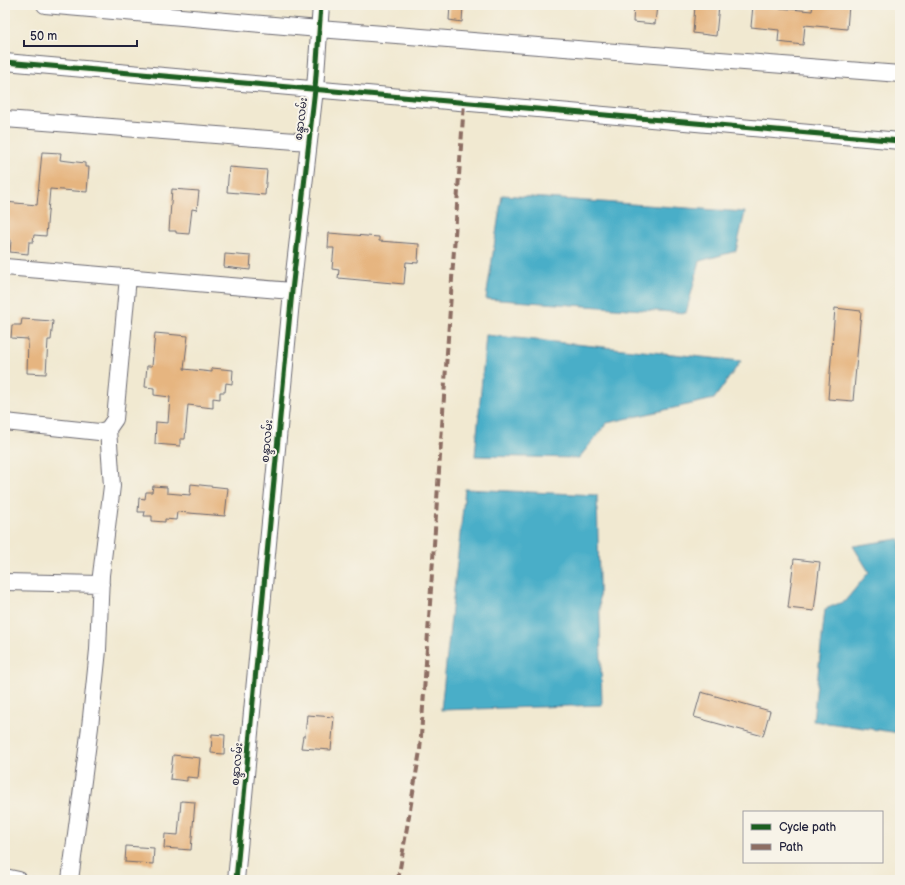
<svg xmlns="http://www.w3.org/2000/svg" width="905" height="885" font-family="'Balsamiq Sans','Noto Sans Myanmar',sans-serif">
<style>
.water{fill:#49aec8;stroke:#366882}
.building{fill:#e6b580}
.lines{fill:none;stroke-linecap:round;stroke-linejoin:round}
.street-casing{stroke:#6a6870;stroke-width:18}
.street{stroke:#fff;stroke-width:16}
.quiet{stroke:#8d6e63;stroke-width:4;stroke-dasharray:8 4;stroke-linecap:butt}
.cycleway-casing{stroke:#f7f3e8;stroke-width:8}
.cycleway{stroke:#1b5e20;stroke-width:5}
.labels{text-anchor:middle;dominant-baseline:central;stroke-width:4;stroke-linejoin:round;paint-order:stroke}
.street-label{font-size:11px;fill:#22223b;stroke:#f7f3e8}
</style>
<rect width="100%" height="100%" fill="#f7f3e8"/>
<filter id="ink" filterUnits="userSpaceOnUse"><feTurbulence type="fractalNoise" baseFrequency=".025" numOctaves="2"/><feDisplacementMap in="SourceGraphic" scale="8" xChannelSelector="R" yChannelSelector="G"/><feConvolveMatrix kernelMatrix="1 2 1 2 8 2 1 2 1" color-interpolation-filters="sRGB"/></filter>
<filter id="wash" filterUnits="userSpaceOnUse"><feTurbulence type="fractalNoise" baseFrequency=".012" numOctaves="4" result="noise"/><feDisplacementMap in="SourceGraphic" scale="16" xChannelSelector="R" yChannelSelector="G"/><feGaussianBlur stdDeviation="0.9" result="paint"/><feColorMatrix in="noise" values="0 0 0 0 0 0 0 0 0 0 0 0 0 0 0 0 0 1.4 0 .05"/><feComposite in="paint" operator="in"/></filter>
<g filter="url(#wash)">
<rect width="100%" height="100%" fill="#f1e9d1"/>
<!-- water -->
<path class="water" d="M 502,195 L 745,212 L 736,251 L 700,261 L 686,313 L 486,299 Z
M 486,335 L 741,361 L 714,399 L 607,423 L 579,458 L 475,456 Z
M 465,489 L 597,495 L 602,705 L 441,710 Z
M 898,539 L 900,539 L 900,733 L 813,721 L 825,609 L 845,601 L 869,572 L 853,546 Z"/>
<g id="blocks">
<!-- building -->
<path class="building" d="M 450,5 L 463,5 L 462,22 L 449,20 Z
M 634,5 L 657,5 L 655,24 L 633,22 Z
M 695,5 L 719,5 L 716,36 L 693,33 Z
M 753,5 L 768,5 L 768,7 L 812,11 L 813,5 L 849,5 L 847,29 L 805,25 L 803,45 L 778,42 L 779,30 L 751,27 Z
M 42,152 L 61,153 L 60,160 L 85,163 L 85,167 L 89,167 L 87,192 L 50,189 L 46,236 L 34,235 L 33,242 L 29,242 L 28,254 L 10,252 L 11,240 L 7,239 L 8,233 L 5,232 L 5,202 L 37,205 Z
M 229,167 L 267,170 L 265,195 L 227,192 Z
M 172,189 L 199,191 L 197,210 L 192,209 L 189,234 L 176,233 L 176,231 L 169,231 Z
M 329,233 L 379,237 L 379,241 L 419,244 L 418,263 L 406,262 L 404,284 L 338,278 L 339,270 L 332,269 L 334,248 L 328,248 Z
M 225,254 L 251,256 L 250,270 L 224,267 Z
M 835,308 L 861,311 L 853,401 L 828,399 Z
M 22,319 L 53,321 L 51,340 L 48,340 L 46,374 L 27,373 L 28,339 L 11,338 L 12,325 L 21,325 Z
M 155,333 L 188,336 L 184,369 L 212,372 L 212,368 L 233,370 L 232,384 L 226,383 L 225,392 L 220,392 L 220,399 L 213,398 L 213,408 L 188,405 L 185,439 L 180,439 L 180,446 L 155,444 L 156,422 L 168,423 L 170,397 L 154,395 L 154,388 L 145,387 L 147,366 L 152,366 Z
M 191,484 L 228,488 L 225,516 L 177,512 L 176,520 L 165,519 L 165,522 L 152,521 L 152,516 L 144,516 L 145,512 L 138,512 L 139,498 L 145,499 L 146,492 L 152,492 L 153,486 L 167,487 L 167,493 L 190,495 Z
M 794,559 L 820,562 L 814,611 L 788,608 Z
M 701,692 L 770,711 L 763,736 L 694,717 Z
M 307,715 L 334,717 L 331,750 L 301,748 L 303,736 L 305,736 Z
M 212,734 L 225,735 L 224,754 L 211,753 Z
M 173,755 L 200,758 L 198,778 L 187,777 L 187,781 L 170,779 Z
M 181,801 L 195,802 L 191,850 L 164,848 L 165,834 L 178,835 Z
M 126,846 L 154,848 L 153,864 L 125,862 Z"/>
</g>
</g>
<g filter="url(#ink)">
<use href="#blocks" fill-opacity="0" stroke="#6a6870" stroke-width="1"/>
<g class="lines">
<!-- street casing -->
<g class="street-casing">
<path id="street" d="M 45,5 L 319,29 L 900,74
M 5,62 L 900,141
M 5,119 L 309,142
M 5,267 L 292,291
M 5,422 L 99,432 L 108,429 L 115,419 L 128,277
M 5,582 L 101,584
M 5,877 L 19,880
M 70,880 L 90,727 L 98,650 L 101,575 L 112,486 L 108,429
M 236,880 L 292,291 L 315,89 L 321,5"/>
</g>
<!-- street -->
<use href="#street" class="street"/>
<!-- quiet -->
<path class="quiet" d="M 398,880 L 420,751 L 464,102"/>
<!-- cycleway casing -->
<g class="cycleway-casing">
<path id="cycleway" d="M 5,62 L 900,141
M 236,880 L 292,291 L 315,89 L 321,5"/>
</g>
<!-- cycleway -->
<use href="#cycleway" class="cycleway"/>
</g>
</g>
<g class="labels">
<!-- street labels -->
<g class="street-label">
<text transform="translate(301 119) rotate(-83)">စန္ဒာလမ်း</text>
<text transform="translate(267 441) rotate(-85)">စန္ဒာလမ်း</text>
<text transform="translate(237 764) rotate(-85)">စန္ဒာလမ်း</text>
</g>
</g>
<!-- margin -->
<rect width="905" height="885" fill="none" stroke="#f7f3e8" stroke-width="20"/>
<!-- legend -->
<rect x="743" y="811" width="140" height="52" fill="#f7f3e8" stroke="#a29fa3"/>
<rect x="751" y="824" width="20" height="6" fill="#1b5e20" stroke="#a29fa3"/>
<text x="779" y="831" font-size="12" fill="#22223b">Cycle path</text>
<rect x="751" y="844" width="20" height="6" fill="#8d6e63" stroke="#a29fa3"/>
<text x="779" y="851" font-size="12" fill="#22223b">Path</text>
<!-- scale -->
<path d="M24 40v6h113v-6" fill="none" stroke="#22223b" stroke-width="2"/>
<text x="30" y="40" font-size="12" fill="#22223b" stroke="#f7f3e8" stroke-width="3" paint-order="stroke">50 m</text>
</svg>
